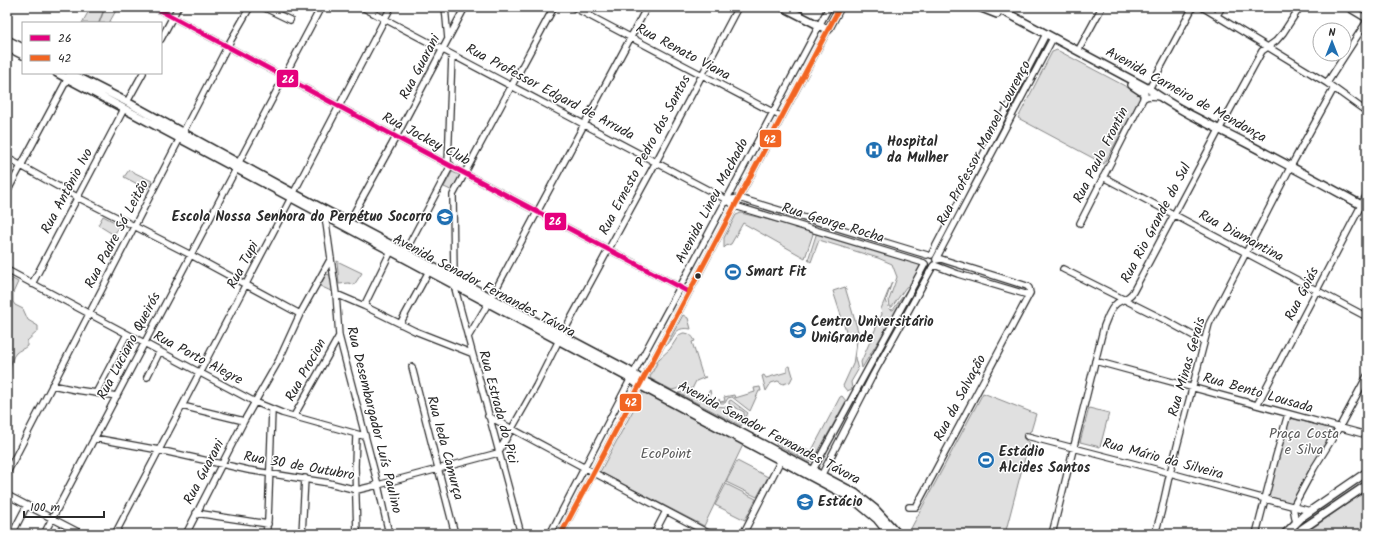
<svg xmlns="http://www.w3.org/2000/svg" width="1374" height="541" font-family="Kalam,sans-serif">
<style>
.green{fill:#e0e0e0;stroke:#868686}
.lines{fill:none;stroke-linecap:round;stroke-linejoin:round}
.stream{stroke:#7e7e7e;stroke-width:1.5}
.minor-casing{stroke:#2b2b2b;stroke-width:8}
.major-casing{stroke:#2b2b2b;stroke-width:10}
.minor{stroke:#fff;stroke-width:5.5}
.major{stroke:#fff;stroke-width:7}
.bus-1-casing{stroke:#fff;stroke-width:8}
.bus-2-casing{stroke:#fff;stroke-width:8}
.bus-1{stroke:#e5007d;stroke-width:5}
.bus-2{stroke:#f26522;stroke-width:5}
.bus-dot{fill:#2b2b2b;stroke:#fff;stroke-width:1.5}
.labels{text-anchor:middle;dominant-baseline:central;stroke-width:3;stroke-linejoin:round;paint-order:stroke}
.street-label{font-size:14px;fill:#2b2b2b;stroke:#fff}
.poi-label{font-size:14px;font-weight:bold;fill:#2b2b2b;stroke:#fff;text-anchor:start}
.park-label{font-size:14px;fill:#585858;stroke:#fff}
.line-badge{stroke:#fff;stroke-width:1.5}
.badge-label{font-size:11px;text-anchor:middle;font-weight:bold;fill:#fff}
</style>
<rect width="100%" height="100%" fill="#fff"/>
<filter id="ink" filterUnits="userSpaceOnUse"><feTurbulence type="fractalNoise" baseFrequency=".025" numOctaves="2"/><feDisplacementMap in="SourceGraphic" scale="8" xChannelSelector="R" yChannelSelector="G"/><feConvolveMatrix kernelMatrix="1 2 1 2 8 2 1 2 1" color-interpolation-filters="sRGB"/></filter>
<g filter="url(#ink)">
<!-- green -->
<path class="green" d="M 91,7 L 118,7 L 109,23 L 82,23 Z
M 1057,50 L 1140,94 L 1141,97 L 1104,164 L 1018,118 L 1052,52 Z
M 129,170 L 152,181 L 147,189 L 124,177 Z
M 452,172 L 462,176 L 455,192 L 444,187 Z
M 741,213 L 814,231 L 805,258 L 743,223 L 731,244 L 726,246 L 724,248 L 724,238 L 736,215 Z
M 103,216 L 120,225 L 114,235 L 98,225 Z
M 817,232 L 923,265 L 912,285 L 906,287 L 892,307 L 890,307 L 889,300 L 897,277 L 892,264 L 878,258 L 819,240 L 811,262 L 808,260 Z
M 337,261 L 362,273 L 354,285 L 349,283 L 339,284 Z
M 326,274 L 330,275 L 333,292 L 320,286 Z
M 7,276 L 18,282 L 13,293 L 13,302 L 15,305 L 23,309 L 28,320 L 38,326 L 38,331 L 27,341 L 27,346 C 24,349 19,350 16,353 C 9,360 11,377 7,388 Z
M 892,282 L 886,300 L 889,309 L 893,310 L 907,290 L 910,289 L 862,368 L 861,362 L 882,314 L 881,309 Z
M 845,287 L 858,331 L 855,358 L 858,370 L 851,382 L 852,389 L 847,391 L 843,386 L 853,364 L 858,331 L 847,334 L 833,291 Z
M 683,315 L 688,318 L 691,329 C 673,326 676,337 666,346 Z
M 683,333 C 689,333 692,335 695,341 L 692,342 L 703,377 L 706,377 L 696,381 L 692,389 L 684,387 L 672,390 L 651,379 L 650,377 L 659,359 L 670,349 L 679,335 Z
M 790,366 L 793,376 L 790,382 L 783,384 L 778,381 L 771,383 L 766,391 L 762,376 L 764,375 L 766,378 L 787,372 L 787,367 Z
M 760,387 L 761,391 L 759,391 L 750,411 L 732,397 L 728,398 L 725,403 L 721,403 L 719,402 L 719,399 L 720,402 L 725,401 L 724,397 L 734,395 L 735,398 L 755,392 L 754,388 Z
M 644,390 L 743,445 L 704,526 L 600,472 Z
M 710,390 L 711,395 L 708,396 L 710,402 L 713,401 L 716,406 L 726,407 L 744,417 L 744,412 L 729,404 L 729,401 L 731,400 L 748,413 L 741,426 L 678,393 C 681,393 684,391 688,393 C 699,397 701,403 710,390 Z
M 983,393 L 1036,414 L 1031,431 L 1030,431 L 1029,434 L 1027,434 L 1025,440 L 1029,442 L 1005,534 L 908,534 Z
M 842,396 L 846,401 L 813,461 L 809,462 L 777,445 L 774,435 L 771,432 L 811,452 L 840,397 Z
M 1089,408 L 1109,413 L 1100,447 L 1080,442 Z
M 1290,418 L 1333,429 L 1291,504 L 1267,496 Z
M 737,461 L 768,477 L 757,497 L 726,482 Z
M 726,484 L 756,499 L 745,520 L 715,505 Z
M 1367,490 L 1367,534 L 1304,534 Z"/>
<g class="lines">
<!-- stream -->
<path class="stream" d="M 99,23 L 105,7
M 7,288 L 11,281"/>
<!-- minor casing -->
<g class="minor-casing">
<path id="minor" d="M 154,7 L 396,137 L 689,292
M 263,7 L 290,20
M 362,7 L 727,200 L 735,206 L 924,263
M 445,7 L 448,39
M 573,7 L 782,117
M 1202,7 L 1327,83 L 1367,112
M 1347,7 L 1367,19
M 1007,13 L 1010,7
M 1217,15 L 1222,7
M 161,39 L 178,7
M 1078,51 L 1102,7
M 7,57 L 11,49
M 1327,83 L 1367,21
M 1149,89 L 1193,7
M 127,102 L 143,73
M 7,158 L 77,197 L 191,255 L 300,314
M 239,162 L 321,7
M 448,164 L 452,55
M 1103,177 L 1367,317
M 7,192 L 69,76
M 727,200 L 739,198 L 927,255
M 325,216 L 336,294 L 339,336 L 378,485 L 389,534
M 349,222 L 396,137 L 465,7
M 1080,223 L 1144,97 L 1151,96 L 1160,97
M 405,252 L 451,165
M 931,255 L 1046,34
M 936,259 L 1053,38
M 934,265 L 958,274 L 1025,294 L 1030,293 L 1029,288 L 1027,286 L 941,259 L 936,260
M 1063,269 L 1163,319 L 1203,341
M 7,270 L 255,402 L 282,413 L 364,436
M 454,278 L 453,195 L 554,7
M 32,284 L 124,109
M 454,285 L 521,534
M 336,294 L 364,306 L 415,331 L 471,353
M 364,306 L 391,251
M 400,324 L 429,271
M 562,335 L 656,162 L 738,7
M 468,337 L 489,302 L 647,7
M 1095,361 L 1367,435
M 412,367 L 455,534
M 147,377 L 160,351
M 52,385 L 76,390 L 117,396
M 96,393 L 127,334
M 1257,405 L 1367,194
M 182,406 L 244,421
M 294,416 L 339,336
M 488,416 L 585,468 L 710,534
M 356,435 L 355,466 L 357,534
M 1027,436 L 1170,473 L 1310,511
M 94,438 L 159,450 L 248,470 L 329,483 L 357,490 L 378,485 L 498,453
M 498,453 L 536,386 L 559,340
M 813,470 L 925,264
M 7,473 L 227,47 L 250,7
M 820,478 L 873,375 L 933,266
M 7,495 L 82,534
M 909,507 L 916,507 L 1030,293
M 1293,507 L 1314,468 L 1339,428 L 1367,376
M 1293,507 L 1296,523
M 196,513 L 268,524
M 12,534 L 27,505
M 44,534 L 236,169
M 115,534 L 391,7
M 186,534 L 244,421 L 279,360 L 300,314 L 331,258
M 266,534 L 268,520 L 272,410
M 302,534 L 305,478
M 550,534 L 631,378 L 680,287 L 829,7
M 561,534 L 828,30
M 654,534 L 666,511
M 743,534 L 781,460
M 1052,534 L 1104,326 C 1107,319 1110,308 1117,303 C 1124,299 1129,298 1133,292 L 1219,130 L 1262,51 L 1276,41 L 1283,33 L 1300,7
M 1155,534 L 1161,513 L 1169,477 L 1209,324 L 1291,166 L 1334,88
M 1256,534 L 1276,456 L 1288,414"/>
</g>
<!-- major casing -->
<g class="major-casing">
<path id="major" d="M 783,7 L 828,30 L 840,7
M 979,7 L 997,14
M 992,7 L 1007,13 L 1149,89 C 1179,111 1215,127 1248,144 C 1288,165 1327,186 1367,208
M 7,40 L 23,48
M 7,47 L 23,55
M 57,73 L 629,378 L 639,385 L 853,499 L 877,519 L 889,534
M 70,73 L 127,102 L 293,193 L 628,370 L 642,380 L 855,493 L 875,509 L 898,534
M 1132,85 L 1144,93 L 1144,97
M 1285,534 L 1303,516 L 1367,472
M 1298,534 L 1302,529 L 1367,485"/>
</g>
<!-- minor -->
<use href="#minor" class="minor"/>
<!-- major -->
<use href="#major" class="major"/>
<!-- bus-1 casing -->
<g class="bus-1-casing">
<path id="bus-1" d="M 154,7 L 396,137 L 689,292"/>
</g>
<!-- bus-2 casing -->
<g class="bus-2-casing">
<path id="bus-2" d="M 561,534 L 840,7"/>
</g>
<!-- bus-1 -->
<use href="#bus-1" class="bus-1"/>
<!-- bus-2 -->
<use href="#bus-2" class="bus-2"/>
</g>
</g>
<!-- icons -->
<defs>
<g id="hospital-disc" transform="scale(0.9)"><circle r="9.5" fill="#1f6fb2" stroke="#fff"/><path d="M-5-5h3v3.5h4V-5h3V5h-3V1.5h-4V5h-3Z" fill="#fff"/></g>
<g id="school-disc" transform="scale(0.9)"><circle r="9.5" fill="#1f6fb2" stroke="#fff"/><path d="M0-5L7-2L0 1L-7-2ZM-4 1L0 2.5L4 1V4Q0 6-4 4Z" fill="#fff"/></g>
<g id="stadium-disc" transform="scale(0.9)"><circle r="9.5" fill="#1f6fb2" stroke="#fff"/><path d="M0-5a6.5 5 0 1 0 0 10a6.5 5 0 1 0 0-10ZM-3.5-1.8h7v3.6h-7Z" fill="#fff"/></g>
<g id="university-disc" transform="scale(0.9)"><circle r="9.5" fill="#1f6fb2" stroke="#fff"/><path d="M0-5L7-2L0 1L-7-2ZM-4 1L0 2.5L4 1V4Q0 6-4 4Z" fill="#fff"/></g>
</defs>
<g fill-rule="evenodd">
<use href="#hospital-disc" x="874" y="150"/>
<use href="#school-disc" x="445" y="217"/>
<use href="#stadium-disc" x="733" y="272"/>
<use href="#university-disc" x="798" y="330"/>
<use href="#stadium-disc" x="986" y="460"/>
<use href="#university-disc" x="805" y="502"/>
</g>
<!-- markers -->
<circle class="bus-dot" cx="698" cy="276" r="3.5"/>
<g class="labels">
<!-- street labels -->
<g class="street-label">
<text transform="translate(683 52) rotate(28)">Rua Renato Viana</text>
<text transform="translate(420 67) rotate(-62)">Rua Guarani</text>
<text transform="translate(550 92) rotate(28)">Rua Professor Edgard de Arruda</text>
<text transform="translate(1186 95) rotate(29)">Avenida Carneiro de Mendonça</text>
<text transform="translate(426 139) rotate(28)">Rua Jockey Club</text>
<text transform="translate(984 143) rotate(-62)">Rua Professor Manoel Lourenço</text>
<text transform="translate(645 155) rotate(-62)">Rua Ernesto Pedro dos Santos</text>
<text transform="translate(1101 155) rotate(-63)">Rua Paulo Frontin</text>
<text transform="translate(67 191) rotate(-62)">Rua Antônio Ivo</text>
<text transform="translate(712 201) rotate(-62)">Avenida Lineu Machado</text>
<text transform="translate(833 223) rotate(17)">Rua George Rocha</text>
<text transform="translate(1156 223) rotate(-62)">Rua Rio Grande do Sul</text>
<text transform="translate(117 234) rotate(-62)">Rua Padre Sá Leitão</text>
<text transform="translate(1241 236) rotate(28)">Rua Diamantina</text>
<text transform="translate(243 265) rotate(-62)">Rua Tupi</text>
<text transform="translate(484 286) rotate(28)">Avenida Senador Fernandes Távora</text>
<text transform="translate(1302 294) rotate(-63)">Rua Goiás</text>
<text transform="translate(129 346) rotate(-62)">Rua Luciano Queirós</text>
<text transform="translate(198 358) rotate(28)">Rua Porto Alegre</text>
<text transform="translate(1187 367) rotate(-74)">Rua Minas Gerais</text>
<text transform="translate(306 370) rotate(-61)">Rua Procion</text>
<text transform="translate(1258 393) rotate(16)">Rua Bento Lousada</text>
<text transform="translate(960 398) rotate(-62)">Rua da Salvação</text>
<text transform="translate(498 407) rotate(75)">Rua Estrada do Pici</text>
<text transform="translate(374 420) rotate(76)">Rua Desembargador Luís Paulino</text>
<text transform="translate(769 433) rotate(28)">Avenida Senador Fernandes Távora</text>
<text transform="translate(445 448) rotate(75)">Rua Ieda Camurça</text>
<text transform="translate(1163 459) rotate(15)">Rua Mário da Silveira</text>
<text transform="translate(299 466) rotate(10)">Rua 30 de Outubro</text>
<text transform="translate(204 472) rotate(-62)">Rua Guarani</text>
</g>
<!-- poi labels -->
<g class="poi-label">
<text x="887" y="142">Hospital<tspan x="887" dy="16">da Mulher</tspan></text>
<text x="432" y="217" text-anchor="end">Escola Nossa Senhora do Perpétuo Socorro</text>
<text x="746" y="272">Smart Fit</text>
<text x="811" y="322">Centro Universitário<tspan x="811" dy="16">UniGrande</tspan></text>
<text x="999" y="452">Estádio<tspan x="999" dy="16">Alcides Santos</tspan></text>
<text x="818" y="502">Estácio</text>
</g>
<!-- park labels -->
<g class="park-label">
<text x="1304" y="434">Praça Costa<tspan x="1304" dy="16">e Silva</tspan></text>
<text x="666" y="454">EcoPoint</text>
</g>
</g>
<g class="line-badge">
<rect x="276" y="69" width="23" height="19" rx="4" fill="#e5007d"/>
<rect x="759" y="129" width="23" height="19" rx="4" fill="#f26522"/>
<rect x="544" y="212" width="23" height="19" rx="4" fill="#e5007d"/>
<rect x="619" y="393" width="23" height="19" rx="4" fill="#f26522"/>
</g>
<g class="badge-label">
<text x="288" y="83">26</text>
<text x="770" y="143">42</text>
<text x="555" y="225">26</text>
<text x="631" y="406">42</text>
</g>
<!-- margin -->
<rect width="1374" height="541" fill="none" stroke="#fff" stroke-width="24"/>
<rect x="12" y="12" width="1350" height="517" fill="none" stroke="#2b2b2b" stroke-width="1.5" filter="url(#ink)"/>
<!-- legend -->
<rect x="22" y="22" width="140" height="52" fill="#ffffff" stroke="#aaaaaa"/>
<rect x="30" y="35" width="20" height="6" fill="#e5007d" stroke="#aaaaaa"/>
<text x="58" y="42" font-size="12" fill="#2b2b2b">26</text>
<rect x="30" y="55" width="20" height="6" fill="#f26522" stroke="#aaaaaa"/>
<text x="58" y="62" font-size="12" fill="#2b2b2b">42</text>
<!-- north arrow -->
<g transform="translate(1332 42)"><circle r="19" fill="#ffffff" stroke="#aaaaaa"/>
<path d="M0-3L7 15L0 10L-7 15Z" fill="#1f6fb2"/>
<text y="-6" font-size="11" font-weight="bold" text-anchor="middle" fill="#2b2b2b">N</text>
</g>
<!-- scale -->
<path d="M24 511v6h80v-6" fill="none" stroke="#2b2b2b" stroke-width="2"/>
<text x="30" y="511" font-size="12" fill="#2b2b2b" stroke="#ffffff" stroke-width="3" paint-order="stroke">100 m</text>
</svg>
